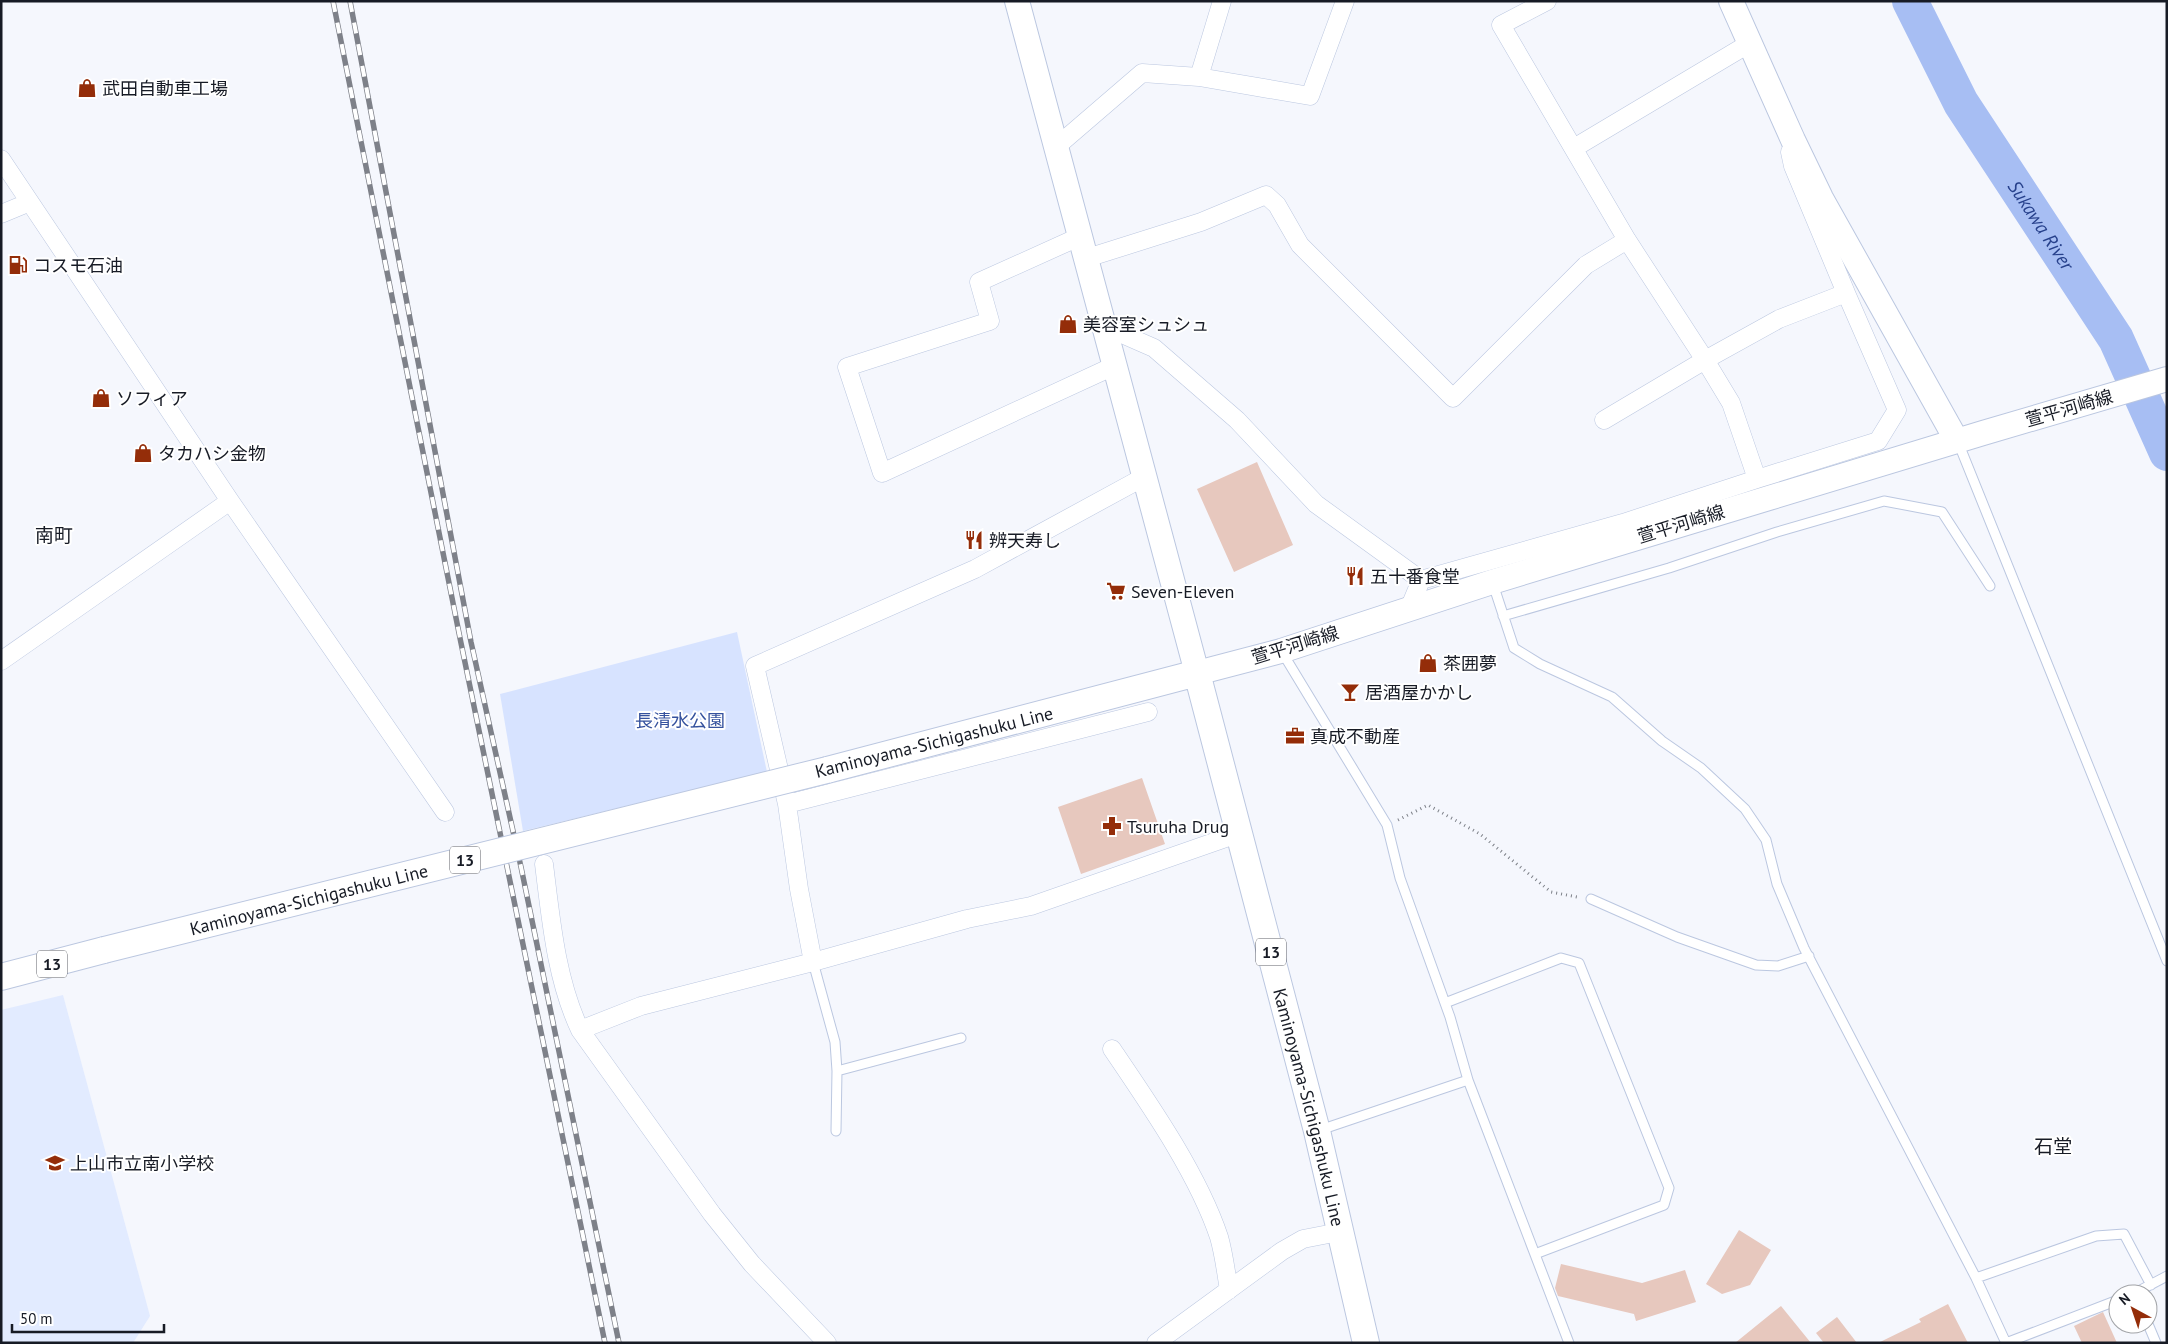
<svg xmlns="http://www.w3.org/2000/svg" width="2168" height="1344" font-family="'PT Sans','Noto Sans JP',sans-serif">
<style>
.built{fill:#e2ebff}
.green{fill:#d7e3ff}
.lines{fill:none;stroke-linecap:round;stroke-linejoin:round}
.river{stroke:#a7bef3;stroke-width:36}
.building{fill:#e7c8be}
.lane-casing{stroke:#bbc7e0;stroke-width:11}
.street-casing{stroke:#bbc7e0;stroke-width:19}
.secondary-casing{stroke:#bbc7e0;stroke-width:26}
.primary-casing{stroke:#bbc7e0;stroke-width:28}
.path{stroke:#7d8088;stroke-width:3;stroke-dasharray:1 4;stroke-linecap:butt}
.lane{stroke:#fff;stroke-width:9}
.street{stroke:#fff;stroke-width:18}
.secondary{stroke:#fff;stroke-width:24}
.primary{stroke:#fff;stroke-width:26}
.rail-casing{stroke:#7e8189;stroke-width:5.5}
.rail{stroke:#fff;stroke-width:4;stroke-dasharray:11;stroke-linecap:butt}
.primary-bridge-casing{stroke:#bbc7e0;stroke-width:28;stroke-linecap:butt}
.primary-bridge{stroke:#fff;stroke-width:26}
.labels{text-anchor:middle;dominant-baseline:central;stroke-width:4;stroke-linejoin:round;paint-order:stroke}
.shield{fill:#fff;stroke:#5d5f66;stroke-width:1}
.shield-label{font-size:16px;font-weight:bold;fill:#171b25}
.poi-label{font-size:18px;fill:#171b25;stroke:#fff;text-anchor:start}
.street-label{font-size:18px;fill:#171b25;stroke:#fff}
.park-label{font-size:18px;fill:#35529e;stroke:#fff}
.water-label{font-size:19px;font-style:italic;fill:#27418c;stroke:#fff}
.neighbourhood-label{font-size:19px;fill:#171b25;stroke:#fff}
</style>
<rect width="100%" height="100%" fill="#f5f7fd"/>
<!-- built -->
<path class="built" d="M 63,995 L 150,1316 L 133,1343 L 1,1343 L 1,1010 Z"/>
<!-- green -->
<path class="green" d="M 737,632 L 767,772 L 523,831 L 500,694 Z"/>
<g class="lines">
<!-- river -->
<path class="river" id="s1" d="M 1910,1 L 1961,103 L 2116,339 L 2167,453"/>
</g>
<!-- building -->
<path class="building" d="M 1257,462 L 1293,545 L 1234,572 L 1197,489 Z
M 1142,778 L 1165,844 L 1081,874 L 1058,807 Z
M 1739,1230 L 1771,1250 L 1750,1285 L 1722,1294 L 1706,1284 Z
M 1561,1264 L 1642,1283 L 1685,1270 L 1696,1302 L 1636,1321 L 1634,1314 L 1558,1296 L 1555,1288 Z
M 1948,1304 L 1968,1343 L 1878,1343 L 1921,1322 L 1919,1319 Z
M 1781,1306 L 1811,1343 L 1735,1343 L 1772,1313 Z
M 2103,1312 L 2117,1343 L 2082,1343 L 2074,1326 Z
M 1837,1317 L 1857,1343 L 1824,1343 L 1816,1333 Z"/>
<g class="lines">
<!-- lane casing -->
<g class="lane-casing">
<path id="lane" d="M 1958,442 L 2167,961
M 1493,584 L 1514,648 L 1540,664 L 1612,697 L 1662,741 L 1701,768 L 1745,809 L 1766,840 L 1777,884 L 1804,948 L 1976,1278 L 2006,1343
M 1503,616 L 1669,568 L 1777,532 L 1884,501 L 1942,512 L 1990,586
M 1282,652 L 1387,825 L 1400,878 L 1450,1017 L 1468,1080
M 1591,899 L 1677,937 L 1756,965 L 1778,966 L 1809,956
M 813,962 L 835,1042 L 837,1071 L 836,1131
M 1445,1003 L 1561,958 L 1579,963 L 1669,1188 L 1664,1205 L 1535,1254
M 837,1071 L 961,1038
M 1320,1130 L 1468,1080 L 1569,1343
M 1976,1278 L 2096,1236 L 2124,1234 L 2151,1285
M 2133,1294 L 2167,1276
M 2148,1324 L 2156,1343
M 2006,1343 L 2118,1300"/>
</g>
<!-- street casing -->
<g class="street-casing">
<path id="street" d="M 1222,1 L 1199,77 L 1310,96 L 1345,1
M 1547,1 L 1501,25 L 1627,240 L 1705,360 L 1731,403 L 1757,479 L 1878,441 L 1897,410 L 1846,293 L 1779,319 L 1705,360 L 1604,420
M 1056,147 L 1142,73 L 1199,77
M 1574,148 L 1750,43
M 1790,152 L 1793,166 L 1846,293
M 1,159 L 230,501 L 445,812
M 1,214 L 30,202
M 1081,236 L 979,282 L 990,321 L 847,367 L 882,473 L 1116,365
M 1087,258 L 1201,222 L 1266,195 L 1277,205 L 1300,245 L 1453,398 L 1586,265 L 1627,240
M 1106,327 L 1154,348 L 1237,420 L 1316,504 L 1421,580
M 1409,609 L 1421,580 L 1623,523 L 1757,479
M 1,661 L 230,501
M 787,804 L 1148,712
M 544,864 C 551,920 556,979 580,1030 L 712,1214 L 752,1264 L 827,1343
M 813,962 L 799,889 L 787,804 L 755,666 L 975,569 L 1144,477
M 580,1030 L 641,1006 L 813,962 L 967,919 L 1031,906 L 1240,833
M 1112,1049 C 1150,1105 1198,1174 1219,1237 C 1224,1254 1226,1273 1229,1290
M 1156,1343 L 1282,1251 L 1303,1239 L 1339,1232"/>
</g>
<!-- secondary casing -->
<g class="secondary-casing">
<path id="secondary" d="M 1017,1 L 1197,673 L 1281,651 L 1492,582 L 1983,433 L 2167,379
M 1731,1 L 1793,140 L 1821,198 L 1957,441"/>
</g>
<!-- primary casing -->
<g class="primary-casing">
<g id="primary">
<path id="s2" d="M 827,770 L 1197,673 L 1317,1131 L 1366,1343"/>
<path d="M 1,977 L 104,950"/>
</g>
</g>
<!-- path -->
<path class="path" d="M 1398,820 L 1428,805 L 1480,834 L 1551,892 L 1577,897"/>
<!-- lane -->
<use href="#lane" class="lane"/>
<!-- street -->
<use href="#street" class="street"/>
<!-- secondary -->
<use href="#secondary" class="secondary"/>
<!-- primary -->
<use href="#primary" class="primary"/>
<!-- rail casing -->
<g class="rail-casing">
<path id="rail" d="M 333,1 L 461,643 L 605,1343
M 350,1 L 471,642 L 521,867 L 619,1343"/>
</g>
<!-- rail -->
<use href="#rail" class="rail"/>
<!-- primary-bridge casing -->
<g class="primary-bridge-casing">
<g id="primary-bridge">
<path id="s3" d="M 104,950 L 827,770"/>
</g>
</g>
<!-- primary-bridge -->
<use href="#primary-bridge" class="primary-bridge"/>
</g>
<!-- icons -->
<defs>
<g id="shop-bare" transform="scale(1.5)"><path d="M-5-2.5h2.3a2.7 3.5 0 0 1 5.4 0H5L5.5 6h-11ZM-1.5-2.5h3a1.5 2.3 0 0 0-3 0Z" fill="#942d09" stroke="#fff" stroke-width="2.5" paint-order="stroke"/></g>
<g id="fuel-bare" transform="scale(1.5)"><path d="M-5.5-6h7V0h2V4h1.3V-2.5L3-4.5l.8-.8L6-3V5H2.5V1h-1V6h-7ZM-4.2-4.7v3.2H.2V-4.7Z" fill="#942d09" stroke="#fff" stroke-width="2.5" paint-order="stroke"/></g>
<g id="restaurant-bare" transform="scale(1.5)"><path d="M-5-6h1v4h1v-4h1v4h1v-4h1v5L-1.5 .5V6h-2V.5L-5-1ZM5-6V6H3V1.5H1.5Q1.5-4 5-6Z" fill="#942d09" stroke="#fff" stroke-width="2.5" paint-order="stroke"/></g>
<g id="supermarket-bare" transform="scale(1.5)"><path d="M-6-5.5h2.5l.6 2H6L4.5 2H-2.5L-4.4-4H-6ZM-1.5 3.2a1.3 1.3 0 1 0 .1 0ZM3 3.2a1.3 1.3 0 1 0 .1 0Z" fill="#942d09" stroke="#fff" stroke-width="2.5" paint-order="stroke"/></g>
<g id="bar-bare" transform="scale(1.5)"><path d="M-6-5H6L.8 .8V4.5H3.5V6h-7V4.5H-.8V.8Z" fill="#942d09" stroke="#fff" stroke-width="2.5" paint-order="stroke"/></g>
<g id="office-bare" transform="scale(1.5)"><path d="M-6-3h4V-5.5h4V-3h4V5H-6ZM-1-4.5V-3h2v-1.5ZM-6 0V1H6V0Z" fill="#942d09" stroke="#fff" stroke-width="2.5" paint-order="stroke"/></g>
<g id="pharmacy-bare" transform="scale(1.5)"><path d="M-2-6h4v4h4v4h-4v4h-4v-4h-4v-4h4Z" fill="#942d09" stroke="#fff" stroke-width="2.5" paint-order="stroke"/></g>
<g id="school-bare" transform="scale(1.5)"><path d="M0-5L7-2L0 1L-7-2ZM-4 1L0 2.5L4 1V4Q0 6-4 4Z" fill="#942d09" stroke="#fff" stroke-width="2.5" paint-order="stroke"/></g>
</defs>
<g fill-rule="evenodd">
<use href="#shop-bare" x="87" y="88"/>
<use href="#fuel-bare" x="18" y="265"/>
<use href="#shop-bare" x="1068" y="324"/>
<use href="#shop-bare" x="101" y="398"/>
<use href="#shop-bare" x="143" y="453"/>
<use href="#restaurant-bare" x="974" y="540"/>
<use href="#restaurant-bare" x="1355" y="576"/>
<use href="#supermarket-bare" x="1116" y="591"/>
<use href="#shop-bare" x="1428" y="663"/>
<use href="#bar-bare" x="1350" y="692"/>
<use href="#office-bare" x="1295" y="736"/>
<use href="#pharmacy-bare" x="1112" y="826"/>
<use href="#school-bare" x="55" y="1163"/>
</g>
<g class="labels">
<!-- shield labels -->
<g class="shield">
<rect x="450" y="846.5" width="30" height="27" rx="4"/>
<rect x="1256" y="938.5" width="30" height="27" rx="4"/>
<rect x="37" y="950.5" width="30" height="27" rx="4"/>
</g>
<g class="shield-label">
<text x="465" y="860">13</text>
<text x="1271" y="952">13</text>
<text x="52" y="964">13</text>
</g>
<!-- poi labels -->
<g class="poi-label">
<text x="102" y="88">武田自動車工場</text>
<text x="33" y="265">コスモ石油</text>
<text x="1083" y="324">美容室シュシュ</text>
<text x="116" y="398">ソフィア</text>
<text x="158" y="453">タカハシ金物</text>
<text x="989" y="540">辨天寿し</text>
<text x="1370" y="576">五十番食堂</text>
<text x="1131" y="591">Seven-Eleven</text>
<text x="1443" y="663">茶囲夢</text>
<text x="1365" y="692">居酒屋かかし</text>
<text x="1310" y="736">真成不動産</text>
<text x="1127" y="826">Tsuruha Drug</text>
<text x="70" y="1163">上山市立南小学校</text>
</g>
<!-- street labels -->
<g class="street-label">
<text transform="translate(2069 408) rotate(-16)">萱平河崎線</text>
<text transform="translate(1681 524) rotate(-17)">萱平河崎線</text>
<text transform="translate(1295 645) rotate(-17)">萱平河崎線</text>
<text transform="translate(934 742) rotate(-14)">Kaminoyama-Sichigashuku Line</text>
<text stroke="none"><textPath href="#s3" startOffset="211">Kaminoyama-Sichigashuku Line</textPath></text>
<text stroke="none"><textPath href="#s2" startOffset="831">Kaminoyama-Sichigashuku Line</textPath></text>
</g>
<!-- park labels -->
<g class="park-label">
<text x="680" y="720">長清水公園</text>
</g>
<!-- water labels -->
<g class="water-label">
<text stroke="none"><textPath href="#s1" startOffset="260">Sukawa River</textPath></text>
</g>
<!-- neighbourhood labels -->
<g class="neighbourhood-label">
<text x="54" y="535">南町</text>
<text x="2053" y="1146">石堂</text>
</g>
</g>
<!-- border -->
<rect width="2168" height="1344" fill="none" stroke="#171b25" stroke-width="5"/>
<!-- north arrow -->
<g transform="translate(2133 1309) rotate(320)"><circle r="24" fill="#ffffff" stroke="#a2a4a8"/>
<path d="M0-4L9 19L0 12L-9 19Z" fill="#942d09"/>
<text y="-8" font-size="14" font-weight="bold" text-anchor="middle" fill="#171b25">N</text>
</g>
<!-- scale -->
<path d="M12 1324v8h152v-8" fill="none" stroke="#171b25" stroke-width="2.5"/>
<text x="20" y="1324" font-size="15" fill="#171b25" stroke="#ffffff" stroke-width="4" paint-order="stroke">50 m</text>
</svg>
